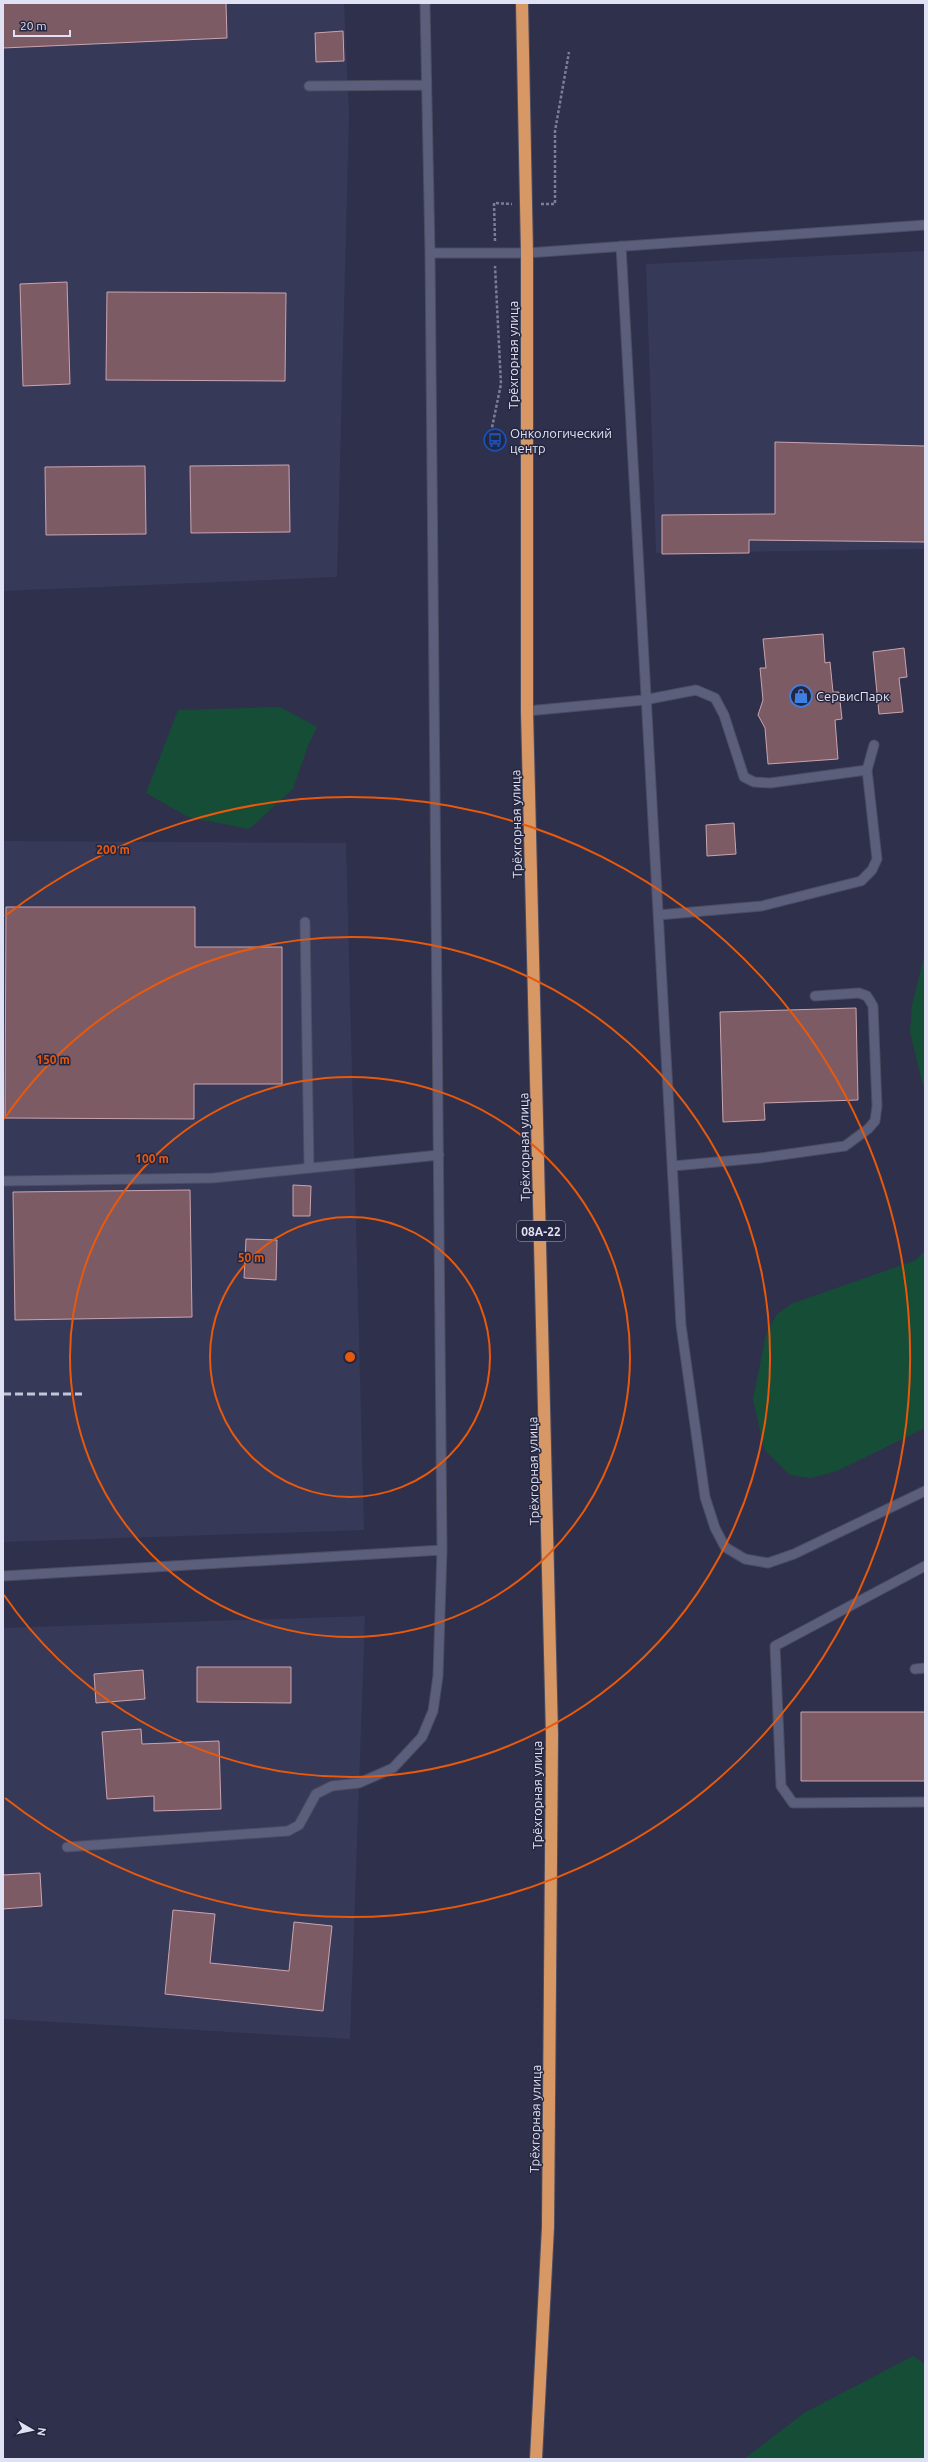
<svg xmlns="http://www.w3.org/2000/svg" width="928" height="2462" font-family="Ubuntu,sans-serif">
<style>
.built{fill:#373959}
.green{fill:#164d37}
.building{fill:#7d5b65;stroke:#caa4af}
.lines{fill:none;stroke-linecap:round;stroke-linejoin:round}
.lane-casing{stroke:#4c4c62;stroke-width:11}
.highway-casing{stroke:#4c4c62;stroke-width:14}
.path{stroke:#7d7e95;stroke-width:2.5;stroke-dasharray:3 2;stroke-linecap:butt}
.lane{stroke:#5c5f7c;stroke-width:9}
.highway{stroke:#d89865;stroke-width:12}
.rail{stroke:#c4c5d7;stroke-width:3;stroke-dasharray:8 4;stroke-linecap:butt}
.ring{fill:none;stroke:#e8590c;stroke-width:2}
.labels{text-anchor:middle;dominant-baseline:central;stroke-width:3;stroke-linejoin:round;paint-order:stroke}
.shield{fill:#252640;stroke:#a8a9bd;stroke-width:1}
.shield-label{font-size:12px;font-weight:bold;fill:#e0e1f2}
.street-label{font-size:13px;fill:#e0e1f2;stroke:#252640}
.poi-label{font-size:13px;fill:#e0e1f2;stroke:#252640;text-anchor:start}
.centre{fill:#e8590c;stroke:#252640;stroke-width:2}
.ring-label{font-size:12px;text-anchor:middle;font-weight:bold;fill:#e8590c;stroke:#252640;stroke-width:3;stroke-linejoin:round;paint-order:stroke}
</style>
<rect width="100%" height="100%" fill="#2f304b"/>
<!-- built -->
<path class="built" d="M 3,3 L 344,3 L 349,116 L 337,577 L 3,591 Z
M 925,251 L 925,549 L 656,553 L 646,264 Z
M 3,841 L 346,843 L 364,1530 L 3,1542 Z
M 365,1616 L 350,2039 L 3,2019 L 3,1628 Z"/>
<!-- green -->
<path class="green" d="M 280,707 L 317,727 L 309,743 L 293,789 L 249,829 L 188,817 L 146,793 L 178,710 Z
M 925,953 L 925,1094 L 910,1032 L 912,1005 Z
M 925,1251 L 925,1428 L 837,1471 L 811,1478 L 790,1475 L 764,1449 L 753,1399 L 766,1334 L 777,1314 L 791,1304 L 916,1260 Z
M 913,2356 L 925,2364 L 925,2459 L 744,2459 L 804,2413 Z"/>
<!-- building -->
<path class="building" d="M 3,3 L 226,3 L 227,38 L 3,48 Z
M 343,31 L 344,61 L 316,62 L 315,33 Z
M 67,282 L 70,384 L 23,386 L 20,284 Z
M 107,292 L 286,293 L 285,381 L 106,380 Z
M 775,442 L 925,446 L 925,542 L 749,540 L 749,553 L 662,554 L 662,515 L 775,514 Z
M 289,465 L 290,532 L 191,533 L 190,466 Z
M 145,466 L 146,534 L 46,535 L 45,467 Z
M 823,634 L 825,663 L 830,662 L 833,692 L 839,692 L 842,719 L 835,720 L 838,759 L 768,764 L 765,728 L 758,715 L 763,700 L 760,668 L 766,668 L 763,639 Z
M 904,648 L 907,677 L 899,678 L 903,712 L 879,714 L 873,652 Z
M 734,823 L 736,854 L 707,856 L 706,825 Z
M 6,907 L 195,907 L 195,947 L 282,947 L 282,1084 L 194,1084 L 194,1119 L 5,1118 Z
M 856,1008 L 858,1100 L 764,1103 L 765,1120 L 723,1122 L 720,1012 Z
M 293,1185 L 311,1186 L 310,1216 L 293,1216 Z
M 190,1190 L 192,1317 L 15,1320 L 13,1192 Z
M 246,1239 L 277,1240 L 276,1280 L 244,1278 Z
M 197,1667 L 291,1667 L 291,1703 L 197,1702 Z
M 143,1670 L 145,1699 L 96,1703 L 94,1674 Z
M 801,1712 L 925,1712 L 925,1781 L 801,1781 Z
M 141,1729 L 142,1744 L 219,1741 L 221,1809 L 154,1811 L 154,1796 L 107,1799 L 102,1732 Z
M 40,1873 L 42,1906 L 3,1909 L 3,1875 Z
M 173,1910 L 215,1914 L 210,1963 L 289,1971 L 294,1922 L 332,1926 L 323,2011 L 165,1994 Z"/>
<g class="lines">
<!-- lane casing -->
<g class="lane-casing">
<path id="lane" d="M 309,86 L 426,85
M 621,246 L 681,1325 L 705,1497 L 715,1528 L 725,1547 L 745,1559 L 768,1563 L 794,1554 L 925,1491
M 430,253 L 527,253 L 925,225
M 527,711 L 644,700 L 696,690 L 715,698 L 724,715 L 744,777 L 754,782 L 770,783 L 867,770 L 874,745
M 658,915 L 762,906 L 861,881 L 872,870 L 877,859 L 867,770
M 305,922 L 309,1167
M 673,1166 L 760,1158 L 845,1146 L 868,1129 L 875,1121 L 877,1106 L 873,1006 L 867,996 L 859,993 L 815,996
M 3,1181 L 213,1178 L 439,1155
M 925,1566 L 775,1646 L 781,1786 L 793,1803 L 925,1802
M 3,1576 L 442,1550
M 915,1669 L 925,1668
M 67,1847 L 288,1831 L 299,1825 L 316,1794 L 332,1786 L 359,1783 L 393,1768 L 422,1737 L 433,1711 L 438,1676 L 442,1550 L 430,253 L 425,3"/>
</g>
<!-- highway casing -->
<g class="highway-casing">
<path id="highway" d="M 522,3 L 527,253 L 527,711 L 552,1735 L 548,2227 L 536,2459"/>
</g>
<!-- path -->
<path class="path" d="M 541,204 L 555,204 L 555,131 L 569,52
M 495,241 L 494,203 L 512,204
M 489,442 L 501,384 L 495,266"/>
<!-- lane -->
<use href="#lane" class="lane"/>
<!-- highway -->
<use href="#highway" class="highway"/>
<!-- rail -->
<path class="rail" d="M 3,1394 L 82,1394"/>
</g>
<!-- distance rings -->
<g class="ring">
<circle cx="350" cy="1357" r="140"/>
<circle cx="350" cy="1357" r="280"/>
<path d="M4 1119A420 420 0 1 1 4 1595"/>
<path d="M5 916A560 560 0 1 1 5 1798"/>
</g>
<!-- icons -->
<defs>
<g id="bus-ring" transform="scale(1.15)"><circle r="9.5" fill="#252640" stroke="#1a4fb4" stroke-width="1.5"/><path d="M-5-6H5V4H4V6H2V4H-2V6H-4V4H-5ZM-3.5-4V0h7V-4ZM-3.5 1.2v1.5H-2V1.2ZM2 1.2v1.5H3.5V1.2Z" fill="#1a4fb4"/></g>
<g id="shop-ring" transform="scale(1.15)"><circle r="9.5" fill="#252640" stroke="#3f7fe0" stroke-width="1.5"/><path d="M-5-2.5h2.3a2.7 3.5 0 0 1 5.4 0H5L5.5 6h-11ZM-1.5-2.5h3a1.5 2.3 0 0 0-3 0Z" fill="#3f7fe0"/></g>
</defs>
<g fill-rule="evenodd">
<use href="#bus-ring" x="495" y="440"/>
<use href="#shop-ring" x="801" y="696"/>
</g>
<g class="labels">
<!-- shield labels -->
<rect class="shield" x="517" y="1221" width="48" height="20" rx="3"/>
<g class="shield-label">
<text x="541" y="1231">08А-22</text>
</g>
<!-- street labels -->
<g class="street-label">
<text transform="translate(513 355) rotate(-90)">Трёхгорная улица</text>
<text transform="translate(516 824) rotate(-91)">Трёхгорная улица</text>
<text transform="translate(524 1147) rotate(-91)">Трёхгорная улица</text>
<text transform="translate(533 1471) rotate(-91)">Трёхгорная улица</text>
<text transform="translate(537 1795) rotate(-90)">Трёхгорная улица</text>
<text transform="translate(535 2119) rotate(-89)">Трёхгорная улица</text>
</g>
<!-- poi labels -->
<g class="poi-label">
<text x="510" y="433">Онкологический<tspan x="510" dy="15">центр</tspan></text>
<text x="816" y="696">СервисПарк</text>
</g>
</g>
<circle cx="350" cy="1357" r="6" class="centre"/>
<g class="ring-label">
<text x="113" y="854">200 m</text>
<text x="53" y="1064">150 m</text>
<text x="152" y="1163">100 m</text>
<text x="251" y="1262">50 m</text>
</g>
<!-- border -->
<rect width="928" height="2462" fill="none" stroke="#e0e1f2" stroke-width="8"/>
<!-- north arrow -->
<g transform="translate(32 2430) rotate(99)" stroke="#252640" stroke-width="3" paint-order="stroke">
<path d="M0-3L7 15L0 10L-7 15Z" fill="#e0e1f2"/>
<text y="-6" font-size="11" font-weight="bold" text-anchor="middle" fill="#e0e1f2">N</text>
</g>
<!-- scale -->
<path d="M14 30v6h56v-6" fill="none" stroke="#e0e1f2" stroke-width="2"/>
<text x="20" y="30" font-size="12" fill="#e0e1f2" stroke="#252640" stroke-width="3" paint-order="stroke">20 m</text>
</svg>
